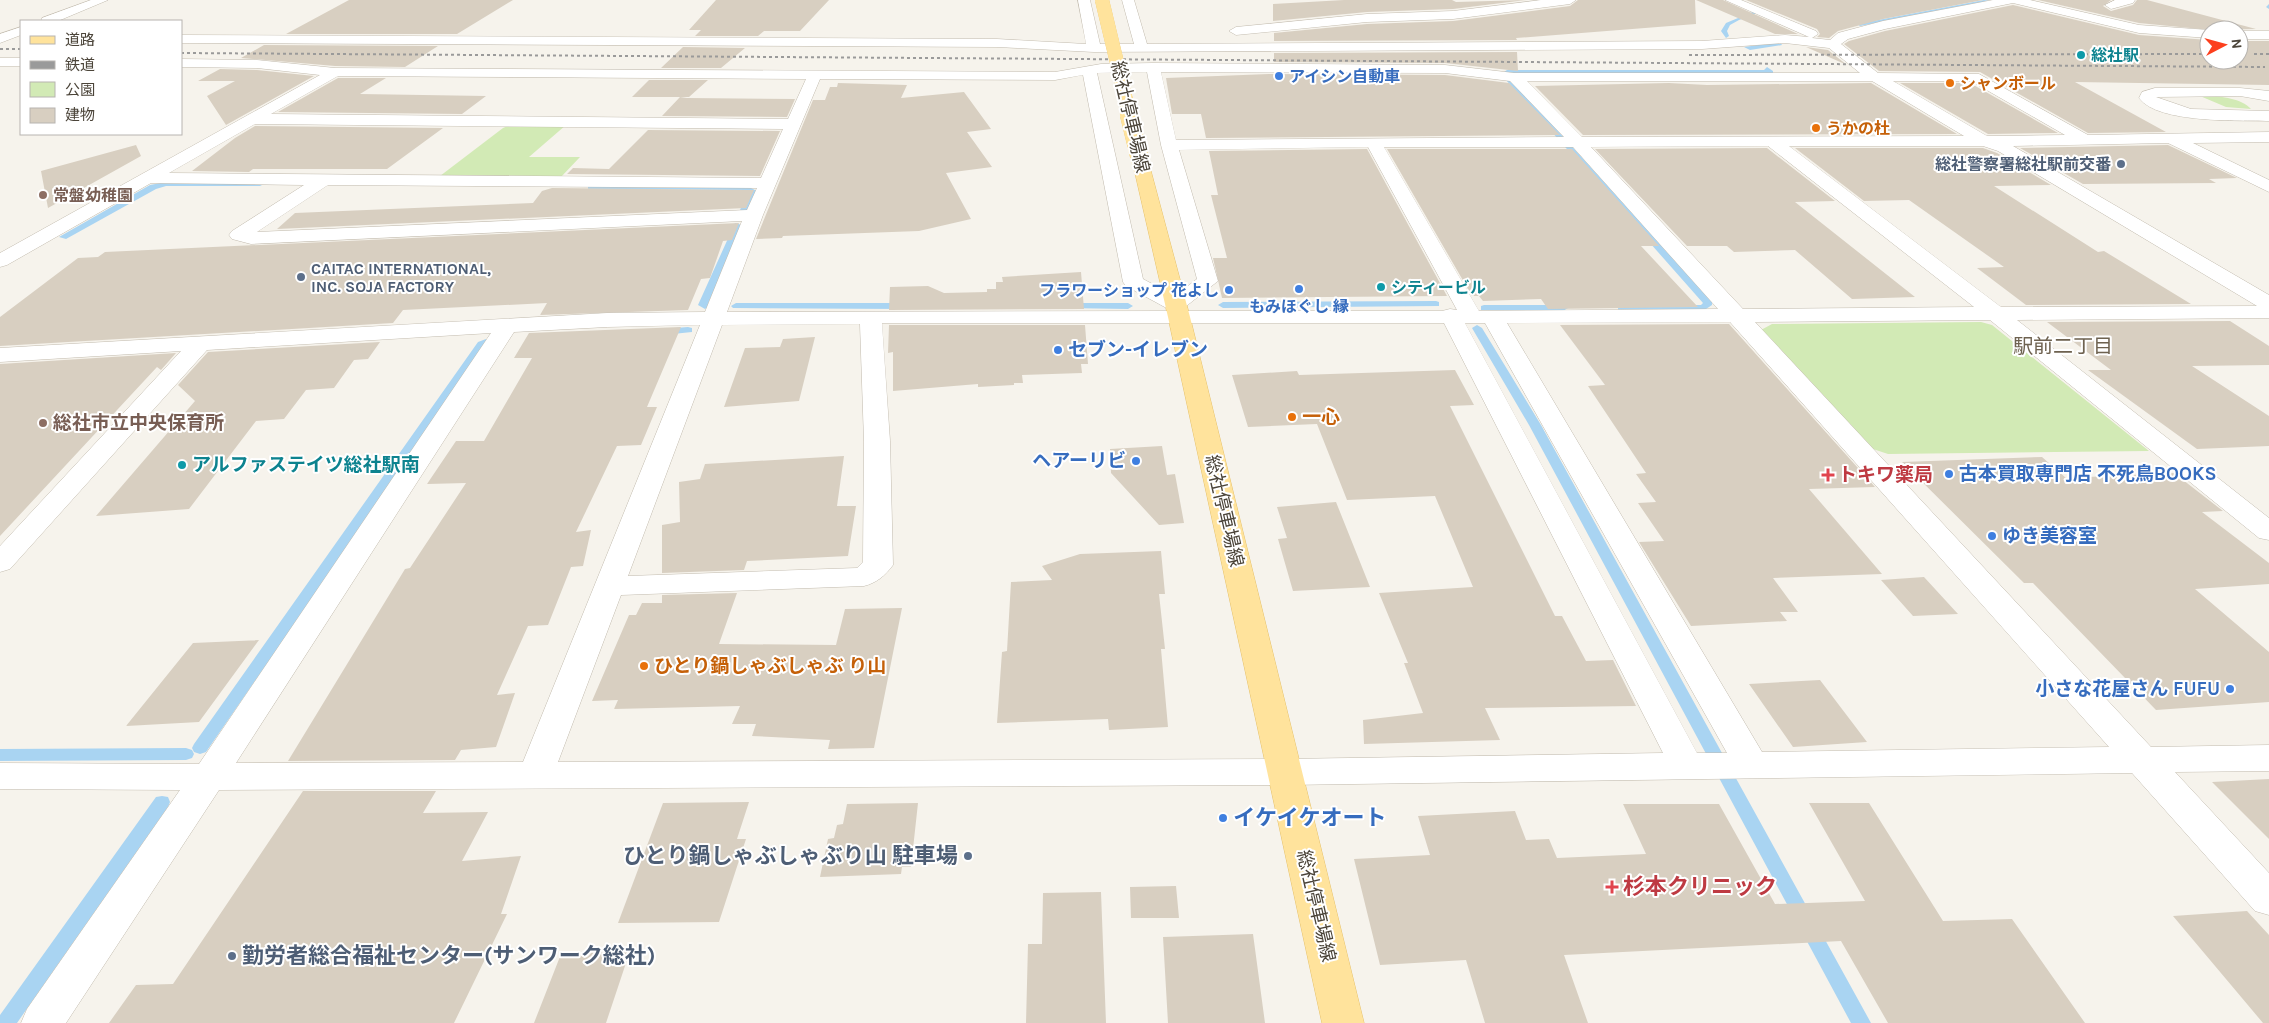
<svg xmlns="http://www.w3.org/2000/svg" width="2269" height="1023" font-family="Karla,'Noto Sans JP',sans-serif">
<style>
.green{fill:#d2eab5}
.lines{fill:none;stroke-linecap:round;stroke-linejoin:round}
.stream{fill:#a9d4f2;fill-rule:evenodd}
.building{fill:#d8cfc1}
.minor-casing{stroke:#c2bbae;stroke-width:1}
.major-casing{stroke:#e6c16a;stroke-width:1}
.minor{fill:#fff;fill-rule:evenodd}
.major{fill:#ffe39c;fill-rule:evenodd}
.rail{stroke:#9a9a9a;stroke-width:2;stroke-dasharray:3 3;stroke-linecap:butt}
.major-bridge-far1-casing{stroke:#e6c16a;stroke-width:14;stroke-linecap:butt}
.major-bridge-casing{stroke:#e6c16a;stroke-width:18;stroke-linecap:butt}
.major-bridge-far1{stroke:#ffe39c;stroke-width:14}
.major-bridge{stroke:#ffe39c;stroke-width:18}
.culture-dot{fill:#0f9aa8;stroke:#fff;stroke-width:2}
.shop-dot{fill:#3f7fe0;stroke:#fff;stroke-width:2}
.food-dot{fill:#e8710a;stroke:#fff;stroke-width:2}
.service-dot{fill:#5c6f8a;stroke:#fff;stroke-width:2}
.education-dot{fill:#8d6e63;stroke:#fff;stroke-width:2}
.health-dot{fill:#e0444e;stroke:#fff;stroke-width:2}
.labels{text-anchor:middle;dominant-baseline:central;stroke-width:4;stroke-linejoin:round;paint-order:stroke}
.far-culture-label{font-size:16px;font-weight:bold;fill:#0d838f;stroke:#fff;text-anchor:start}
.far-shop-label{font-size:16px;font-weight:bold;fill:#366cbe;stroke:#fff;text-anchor:start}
.far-food-label{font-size:16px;font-weight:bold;fill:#c56008;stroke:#fff;text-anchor:start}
.far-service-label{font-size:16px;font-weight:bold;fill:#4e5e75;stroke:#fff;text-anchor:end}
.far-education-label{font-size:16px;font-weight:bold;fill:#785e54;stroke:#fff;text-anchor:start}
.street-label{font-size:19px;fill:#4b4439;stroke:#fff}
.shop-label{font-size:19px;font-weight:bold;fill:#366cbe;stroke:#fff;text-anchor:start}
.food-label{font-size:19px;font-weight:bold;fill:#c56008;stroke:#fff;text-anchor:start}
.education-label{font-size:19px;font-weight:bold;fill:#785e54;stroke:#fff;text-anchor:start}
.culture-label{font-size:19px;font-weight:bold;fill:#0d838f;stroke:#fff;text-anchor:start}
.health-label{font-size:19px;font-weight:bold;fill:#be3a42;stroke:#fff;text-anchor:start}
.neighbourhood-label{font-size:20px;fill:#6e6250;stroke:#fff}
.near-shop-label{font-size:22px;font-weight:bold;fill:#366cbe;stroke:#fff;text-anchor:start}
.near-service-label{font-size:22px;font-weight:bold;fill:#4e5e75;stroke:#fff;text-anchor:end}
.near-health-label{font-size:22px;font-weight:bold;fill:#be3a42;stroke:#fff;text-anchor:start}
</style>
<rect width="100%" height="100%" fill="#f6f3ec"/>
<!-- green -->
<path class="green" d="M 2208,95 C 2222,97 2241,98 2251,109 L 2226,107 L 2200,96 Z
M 510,125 L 566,125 L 529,157 L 580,157 L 561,177 L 440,176 L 503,128 Z
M 1981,322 L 1992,325 L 2149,451 L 1888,454 L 1873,449 L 1761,330 L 1772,324 Z"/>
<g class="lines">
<!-- stream -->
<path class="stream" d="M 1734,0 L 1741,0 L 1763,11 L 1739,20 L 1730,25 L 1727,31 L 1729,36 L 1726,38 L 1721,31 L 1726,23 L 1755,11 Z
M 1984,0 L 1991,1 L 1860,26 L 1857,24 Z
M 2269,4 L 2269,9 L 2266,7 Z
M 1780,42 L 1782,45 L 1750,50 L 1744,47 Z
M 1767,67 L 1773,71 L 1773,73 L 1507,74 L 1504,72 L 1507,70 L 1764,70 Z
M 1506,78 L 1510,78 L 1712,301 L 1712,305 L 1703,311 L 1618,310 L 1618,306 L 1621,305 L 1701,305 L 1703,303 L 1506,80 Z
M 166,182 L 260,182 L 264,184 L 260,186 L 166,186 L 156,189 L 66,239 L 59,237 L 150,185 Z
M 588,185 L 747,186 L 757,191 L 748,210 L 744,213 L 740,210 L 748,192 L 746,190 L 591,189 L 588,189 Z
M 735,223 L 742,225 L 708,304 L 710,306 L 705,309 L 698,305 Z
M 1436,301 L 1439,302 L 1439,306 L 1223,308 L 1218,305 L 1223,302 Z
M 736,303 L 906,303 L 911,306 L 906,309 L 733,308 L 731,306 Z
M 1068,303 L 1128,303 L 1133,306 L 1128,309 L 1065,308 L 1063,306 Z
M 1484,305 L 1563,305 L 1568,308 L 1563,311 L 1481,310 L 1481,306 Z
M 1477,325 L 1482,328 L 1541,425 L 1871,1023 L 1851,1023 L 1529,425 L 1472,328 Z
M 688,327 L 692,328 L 692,332 L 663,335 L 658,332 L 663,329 Z
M 486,339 L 491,342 L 486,346 L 206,752 L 200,754 L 194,752 L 192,748 L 194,744 L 478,342 Z
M 186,748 L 192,750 L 194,754 L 192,758 L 186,760 L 0,761 L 0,749 Z
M 162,796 L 168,797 L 170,802 L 168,807 L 17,1023 L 0,1023 L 0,1015 L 156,797 Z"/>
</g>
<!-- building -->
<path class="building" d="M 349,0 L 513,0 L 457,34 L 286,34 Z
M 716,0 L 829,0 L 800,31 L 764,31 L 758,36 L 695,36 L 701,30 L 689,30 Z
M 1344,0 L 1452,0 L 1456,2 L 1526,0 L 1453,9 L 1367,12 L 1273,21 L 1273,4 Z
M 1578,0 L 1695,0 L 1696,24 L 1516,38 L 1517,40 L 1274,41 L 1274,33 L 1367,24 L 1453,21 L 1570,6 Z
M 1696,0 L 1723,0 L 1798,34 L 1775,34 Z
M 1746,0 L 1983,0 L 1883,19 L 1838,31 L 1829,38 L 1817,37 L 1820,34 L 1817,29 Z
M 2038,0 L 2111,0 L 2103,6 L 2111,11 L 2133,5 L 2137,0 L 2147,0 L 2256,29 L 2211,30 L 2139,23 Z
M 2013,5 L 2139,35 L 2209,40 L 2209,60 L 2239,60 L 2239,41 L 2269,41 L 2269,85 L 2075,82 L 2166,132 L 2088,133 L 1980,72 L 1879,71 L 1844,44 L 1849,41 L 1885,31 Z
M 264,45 L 438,46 L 405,67 L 335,66 L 241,58 Z
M 683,47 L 745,48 L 721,68 L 661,68 Z
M 1806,47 L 1828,50 L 1847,65 Z
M 1517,52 L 1518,71 L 1445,63 L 1274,62 L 1274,53 Z
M 220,69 L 257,70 L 314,76 L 226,125 L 207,96 L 235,81 L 198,81 Z
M 1269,74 L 1445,75 L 1509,83 L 1560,135 L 1206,138 L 1201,114 L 1172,114 L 1166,78 Z
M 338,78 L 386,78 L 360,94 L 486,96 L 462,114 L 278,112 Z
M 649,80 L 708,80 L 689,97 L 632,97 Z
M 838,83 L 907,85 L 901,98 L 964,92 L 991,129 L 967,132 L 992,167 L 946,173 L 971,219 L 919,231 L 783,236 L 782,238 L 756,239 L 813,100 L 825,100 L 830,87 L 837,87 Z
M 1669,83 L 1707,85 L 1871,83 L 1957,134 L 1583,135 L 1535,86 Z
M 1900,83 L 1970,83 L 2058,133 L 1988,134 Z
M 680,97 L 687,98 L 795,99 L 787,117 L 662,116 Z
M 255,126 L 443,128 L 387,169 L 253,169 L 249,172 L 192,171 L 235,138 Z
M 648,130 L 780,131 L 760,176 L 567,174 L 573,168 L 609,169 Z
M 136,145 L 141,156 L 48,208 L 41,171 Z
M 2168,145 L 2237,178 L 2209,179 L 2216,183 L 2083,184 L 2020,148 Z
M 1767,148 L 1835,201 L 1795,202 L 1915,297 L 1852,299 L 1795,250 L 1734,252 L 1727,246 L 1687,246 L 1595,149 Z
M 1795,148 L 1983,148 L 1997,153 L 2051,185 L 1994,186 L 2098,252 L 2104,251 L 2191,304 L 2026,305 L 1977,268 L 2004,267 L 1909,200 L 1864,201 Z
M 1367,149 L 1447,296 L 1222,298 L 1213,258 L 1227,258 L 1211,195 L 1218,195 L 1209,151 Z
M 1387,149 L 1572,149 L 1659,246 L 1641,246 L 1698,307 L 1548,309 L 1541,299 L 1483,301 L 1479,296 L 1472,296 Z
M 552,188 L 754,190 L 746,208 L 277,229 L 295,213 L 533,203 L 542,191 Z
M 739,223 L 732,240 L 723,241 L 710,278 L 701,279 L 688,310 L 540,315 L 547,303 L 403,310 L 393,323 L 0,346 L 0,317 L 78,258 L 98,257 L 105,252 Z
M 1081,272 L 1084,309 L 889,310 L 890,287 L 928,286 L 944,293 L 987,292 L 987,289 L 996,289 L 996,282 L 1003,282 L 1002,277 Z
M 2230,321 L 2269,346 L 2269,365 L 2192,366 L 2269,416 L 2269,446 L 2197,449 L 2088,370 L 2111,370 L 2047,322 Z
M 1729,324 L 1875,487 L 1809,489 L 1882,574 L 1773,578 L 1798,612 L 1780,612 L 1787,621 L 1691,626 L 1639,542 L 1664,541 L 1638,503 L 1656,502 L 1636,474 L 1646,473 L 1588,386 L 1605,385 L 1560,325 Z
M 889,325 L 1085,325 L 1088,364 L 1081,364 L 1082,373 L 1022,375 L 1023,383 L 1014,383 L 1014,385 L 978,387 L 978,384 L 893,391 L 893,352 L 888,353 Z
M 681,327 L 647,407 L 657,407 L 641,445 L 617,446 L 576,532 L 591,530 L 583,566 L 571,567 L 548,625 L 528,626 L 497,695 L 515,693 L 496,747 L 461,750 L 455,760 L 288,761 L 405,569 L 410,568 L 466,483 L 427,484 L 456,441 L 484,441 L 532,358 L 514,358 L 529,333 Z
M 815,337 L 799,401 L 724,407 L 745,348 L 780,347 L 783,339 Z
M 380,342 L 368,359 L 354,360 L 334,388 L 306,390 L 284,419 L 256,421 L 189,509 L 96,516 L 195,401 L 178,385 L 208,352 Z
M 176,353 L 161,370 L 157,367 L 0,536 L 0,364 Z
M 1455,370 L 1474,405 L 1450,406 L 1555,616 L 1562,616 L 1586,661 L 1613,660 L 1636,706 L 1485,708 L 1500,740 L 1364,744 L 1363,720 L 1423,713 L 1404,663 L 1408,663 L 1379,593 L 1473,587 L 1435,496 L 1347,500 L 1317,424 L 1248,427 L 1232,375 L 1297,371 L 1299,375 Z
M 1162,446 L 1167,475 L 1175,474 L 1184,523 L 1159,525 L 1111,473 L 1110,449 Z
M 844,456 L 837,506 L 856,506 L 848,556 L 747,561 L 744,570 L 662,573 L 662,525 L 680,522 L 679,482 L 700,479 L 705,464 Z
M 2042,457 L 2066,478 L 2174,473 L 2223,511 L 2202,512 L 2269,563 L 2269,584 L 2195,589 L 2269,652 L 2269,702 L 2156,710 L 2033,583 L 2024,583 L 1902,462 Z
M 1336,502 L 1370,587 L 1293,591 L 1278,539 L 1287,538 L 1277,507 Z
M 1161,551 L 1165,594 L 1159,594 L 1165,649 L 1161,649 L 1168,727 L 1109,730 L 1108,719 L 997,723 L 1002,652 L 1007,651 L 1011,582 L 1052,580 L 1042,566 L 1080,554 Z
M 1924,577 L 1958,614 L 1913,616 L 1881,580 Z
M 737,593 L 719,644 L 836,645 L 845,609 L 902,608 L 874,748 L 828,749 L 830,740 L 752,736 L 756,724 L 732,724 L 740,706 L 614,709 L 618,700 L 592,701 L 629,615 L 636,615 L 642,603 L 662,603 L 662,595 Z
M 259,640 L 199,722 L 126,726 L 193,643 Z
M 1820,680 L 1867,742 L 1793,747 L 1749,684 Z
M 2269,779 L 2269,839 L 2212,782 Z
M 303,791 L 436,791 L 423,813 L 488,812 L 462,861 L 521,856 L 501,914 L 507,914 L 454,1023 L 109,1023 L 136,985 L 173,984 Z
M 749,802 L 737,839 L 746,839 L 719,922 L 618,923 L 663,803 Z
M 918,803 L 911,867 L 902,867 L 901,874 L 820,877 L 828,839 L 834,838 L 837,825 L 843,824 L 847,804 Z
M 1809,803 L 1869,803 L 1943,921 L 2012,919 L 2085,1023 L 1888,1023 L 1841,941 L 1564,955 L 1588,1023 L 1485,1023 L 1466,960 L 1380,965 L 1354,859 L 1430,855 L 1418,816 L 1515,811 L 1526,840 L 1549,839 L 1557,858 L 1646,854 L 1623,804 L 1719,804 L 1775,904 L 1865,901 Z
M 1176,886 L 1179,918 L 1131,918 L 1130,887 Z
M 1101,892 L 1106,1023 L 1026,1023 L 1028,944 L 1042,944 L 1043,893 Z
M 2247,911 L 2269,935 L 2269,1023 L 2263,1023 L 2173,916 Z
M 1253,934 L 1265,1023 L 1168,1023 L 1163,937 Z
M 630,951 L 606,1023 L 534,1023 L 561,954 Z"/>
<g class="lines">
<!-- minor casing -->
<g class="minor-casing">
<path id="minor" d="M 91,0 L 108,0 L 58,21 L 41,21 L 42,18 Z
M 1078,0 L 1090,0 L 1100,44 L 1134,44 L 1122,0 L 1134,0 L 1147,44 L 1702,41 L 1785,35 L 1809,37 L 1725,0 L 1741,0 L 1816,31 L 1818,34 L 1812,38 L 1830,40 L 1838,33 L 1883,21 L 1993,0 L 2030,0 L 2139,25 L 2209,30 L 2209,38 L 2139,33 L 2013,3 L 1885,29 L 1848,39 L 1841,44 L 1878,73 L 1979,74 L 2088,135 L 2269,132 L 2269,142 L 2193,143 L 2269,180 L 2269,192 L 2168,143 L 2013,146 L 2269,295 L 2269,318 L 2017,320 L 2269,518 L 2269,540 L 2259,538 L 1990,320 L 1755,322 L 2151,747 L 2269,745 L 2269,771 L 2175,772 L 2269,873 L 2269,915 L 2255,911 L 2132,773 L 1285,785 L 219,790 L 66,1023 L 21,1023 L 27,1009 L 180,790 L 0,789 L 0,763 L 199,764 L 491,333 L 207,350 L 10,569 L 0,572 L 0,546 L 181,351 L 0,362 L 0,348 L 607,313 L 705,312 L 742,221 L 251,244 L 232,239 L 229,235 L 232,231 L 304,185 L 151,183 L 7,265 L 0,267 L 0,253 L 320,75 L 257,68 L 181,67 L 181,59 L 257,60 L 335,68 L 1055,72 L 1101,64 L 1153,63 L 1445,65 L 1514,73 L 1860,73 L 1829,48 L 1785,43 L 1702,49 L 1094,52 L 997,47 L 181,43 L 181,35 L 997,39 L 1086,44 ZM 1147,72 L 1161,145 L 1197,279 L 1175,296 L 1143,279 L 1097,73 ZM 1161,72 L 1445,73 L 1510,81 L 1564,137 L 1176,140 ZM 1083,75 L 1123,282 L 1126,286 L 1172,311 L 727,312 L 763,215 L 820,79 L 1055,80 ZM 338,76 L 806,79 L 788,119 L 271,114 ZM 1527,81 L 1872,81 L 1964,136 L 1582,137 ZM 1893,81 L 1971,81 L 2065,135 L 1987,136 ZM 255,124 L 783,129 L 761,178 L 169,173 ZM 1768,146 L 1974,307 L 1743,309 L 1591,147 ZM 1789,146 L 1983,146 L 1998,151 L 2257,306 L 2001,307 ZM 1368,147 L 1457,310 L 1450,309 L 1442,311 L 1180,311 L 1218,281 L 1179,150 ZM 1384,147 L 1573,147 L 1718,309 L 1479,311 ZM 328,185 L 757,188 L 747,210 L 257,232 ZM 1730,322 L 2109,747 L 1762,752 L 1507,323 ZM 882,323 L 1444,323 L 1663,753 L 1285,759 L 558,762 L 621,595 L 864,586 C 876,583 885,576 893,565 L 890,441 ZM 1465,323 L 1485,323 L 1727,753 L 1697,753 ZM 860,324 L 864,441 L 863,562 L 857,568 L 628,576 L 722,325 ZM 700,325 L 523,762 L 236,763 L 514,332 L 607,327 Z
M 1541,0 L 1576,0 L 1570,4 L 1453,19 L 1367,22 L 1236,35 L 1229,31 L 1236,27 L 1367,14 L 1453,11 Z
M 2115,0 L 2135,0 L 2133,3 L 2111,9 L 2105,5 Z
M 21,27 L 21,35 L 0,43 L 0,34 Z
M 2239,31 L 2269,31 L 2269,39 L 2239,39 Z
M 0,58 L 21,58 L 21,66 L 0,66 Z
M 2155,88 L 2240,88 L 2269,91 L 2269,101 L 2240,96 L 2156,97 L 2191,109 L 2269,111 L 2269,121 C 2240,120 2158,124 2139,98 L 2142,92 Z"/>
</g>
<!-- major casing -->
<g class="major-casing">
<path id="major" d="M 1140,155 L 1146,156 L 1148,160 L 1190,317 L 1364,1023 L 1322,1023 L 1168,317 L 1132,160 L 1134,156 Z"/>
</g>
<!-- minor -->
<use href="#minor" class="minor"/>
<!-- major -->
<use href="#major" class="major"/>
<!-- rail -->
<path class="rail" d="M 0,49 L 21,49
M 181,53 L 2265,67
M 2254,54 L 2269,54
M 1689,55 L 2209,54"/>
<!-- major-bridge-far1 casing -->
<g class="major-bridge-far1-casing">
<path id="major-bridge-far1" d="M 1102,0 L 1130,117"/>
</g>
<!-- major-bridge casing -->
<g class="major-bridge-casing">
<path id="major-bridge" d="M 1129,115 L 1140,160"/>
</g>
<!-- major-bridge-far1 -->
<use href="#major-bridge-far1" class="major-bridge-far1"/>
<!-- major-bridge -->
<use href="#major-bridge" class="major-bridge"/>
</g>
<!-- markers -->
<g class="culture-dot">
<circle cx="2081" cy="55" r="5"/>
<circle cx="1381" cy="287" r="5"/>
<circle cx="182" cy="465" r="5"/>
</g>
<g class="shop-dot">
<circle cx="1279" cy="76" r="5"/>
<circle cx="1299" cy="289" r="5"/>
<circle cx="1229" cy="290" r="5"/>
<circle cx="1058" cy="350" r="5"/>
<circle cx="1136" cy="461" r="5"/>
<circle cx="1949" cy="474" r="5"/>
<circle cx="1992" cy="536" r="5"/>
<circle cx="2230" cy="689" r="5"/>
<circle cx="1223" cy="818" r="5"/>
</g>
<g class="food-dot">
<circle cx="1950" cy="83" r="5"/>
<circle cx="1816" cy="128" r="5"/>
<circle cx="1292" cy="417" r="5"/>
<circle cx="644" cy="666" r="5"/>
</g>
<g class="service-dot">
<circle cx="2121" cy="164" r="5"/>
<circle cx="301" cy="277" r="5"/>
<circle cx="968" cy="856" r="5"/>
<circle cx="232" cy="956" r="5"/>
</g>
<g class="education-dot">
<circle cx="43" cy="195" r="5"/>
<circle cx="43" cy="423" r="5"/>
</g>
<g class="health-dot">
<path d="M1825.5 467.5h5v5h5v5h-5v5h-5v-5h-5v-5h5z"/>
<path d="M1609.5 879.5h5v5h5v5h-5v5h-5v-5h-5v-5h5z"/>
</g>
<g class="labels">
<!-- far-culture labels -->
<g class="far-culture-label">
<text x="2091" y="55">総社駅</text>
<text x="1391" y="287">シティービル</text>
</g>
<!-- far-shop labels -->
<g class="far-shop-label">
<text x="1289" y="76">アイシン自動車</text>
<text x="1219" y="290" text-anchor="end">フラワーショップ 花よし</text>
<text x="1299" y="306" text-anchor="middle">もみほぐし 縁</text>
</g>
<!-- far-food labels -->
<g class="far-food-label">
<text x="1960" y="83">シャンボール</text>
<text x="1826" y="128">うかの杜</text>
</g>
<!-- far-service labels -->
<g class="far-service-label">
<text x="2111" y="164">総社警察署総社駅前交番</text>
<text x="311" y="268" text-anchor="start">CAITAC INTERNATIONAL,<tspan x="311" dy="18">INC. SOJA FACTORY</tspan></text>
</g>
<!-- far-education labels -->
<g class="far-education-label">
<text x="53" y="195">常盤幼稚園</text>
</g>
<!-- street labels -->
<g class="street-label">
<text transform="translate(1130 117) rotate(77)">総社停車場線</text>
<text transform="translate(1224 511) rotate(77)">総社停車場線</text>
<text transform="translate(1316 906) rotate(77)">総社停車場線</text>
</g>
<!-- shop labels -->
<g class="shop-label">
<text x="1068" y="350">セブン-イレブン</text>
<text x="1126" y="461" text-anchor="end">ヘアーリビ</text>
<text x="1959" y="474">古本買取専門店 不死鳥BOOKS</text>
<text x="2002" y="536">ゆき美容室</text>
<text x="2220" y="689" text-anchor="end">小さな花屋さん FUFU</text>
</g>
<!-- food labels -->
<g class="food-label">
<text x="1302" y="417">一心</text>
<text x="654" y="666">ひとり鍋しゃぶしゃぶ り山</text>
</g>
<!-- education labels -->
<g class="education-label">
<text x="53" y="423">総社市立中央保育所</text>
</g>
<!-- culture labels -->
<g class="culture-label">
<text x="192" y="465">アルファステイツ総社駅南</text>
</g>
<!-- health labels -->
<g class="health-label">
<text x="1838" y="475">トキワ薬局</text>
</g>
<!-- neighbourhood labels -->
<g class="neighbourhood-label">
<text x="2063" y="346">駅前二丁目</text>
</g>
<!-- near-shop labels -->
<g class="near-shop-label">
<text x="1233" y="818">イケイケオート</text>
</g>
<!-- near-service labels -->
<g class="near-service-label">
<text x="958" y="856">ひとり鍋しゃぶしゃぶり山 駐車場</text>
<text x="242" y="956" text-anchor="start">勤労者総合福祉センター(サンワーク総社)</text>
</g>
<!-- near-health labels -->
<g class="near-health-label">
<text x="1623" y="887">杉本クリニック</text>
</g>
</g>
<!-- legend -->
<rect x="20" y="20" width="162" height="115" fill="#ffffff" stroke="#b7b4b0"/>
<rect x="30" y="36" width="25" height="8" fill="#ffe39c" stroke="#b7b4b0"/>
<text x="65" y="45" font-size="15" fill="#4b4439">道路</text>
<rect x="30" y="61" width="25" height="8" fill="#9a9a9a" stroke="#b7b4b0"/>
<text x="65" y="70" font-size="15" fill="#4b4439">鉄道</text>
<rect x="30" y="82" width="25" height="15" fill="#d2eab5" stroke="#b7b4b0"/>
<text x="65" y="95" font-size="15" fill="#4b4439">公園</text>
<rect x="30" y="108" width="25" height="15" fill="#d8cfc1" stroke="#b7b4b0"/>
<text x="65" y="120" font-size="15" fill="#4b4439">建物</text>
<!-- north arrow -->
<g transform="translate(2224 45) rotate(84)"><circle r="24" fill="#ffffff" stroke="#b7b4b0"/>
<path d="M0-4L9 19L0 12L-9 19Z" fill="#fc3f1d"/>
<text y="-8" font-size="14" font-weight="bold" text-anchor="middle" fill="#4b4439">N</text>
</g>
</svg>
